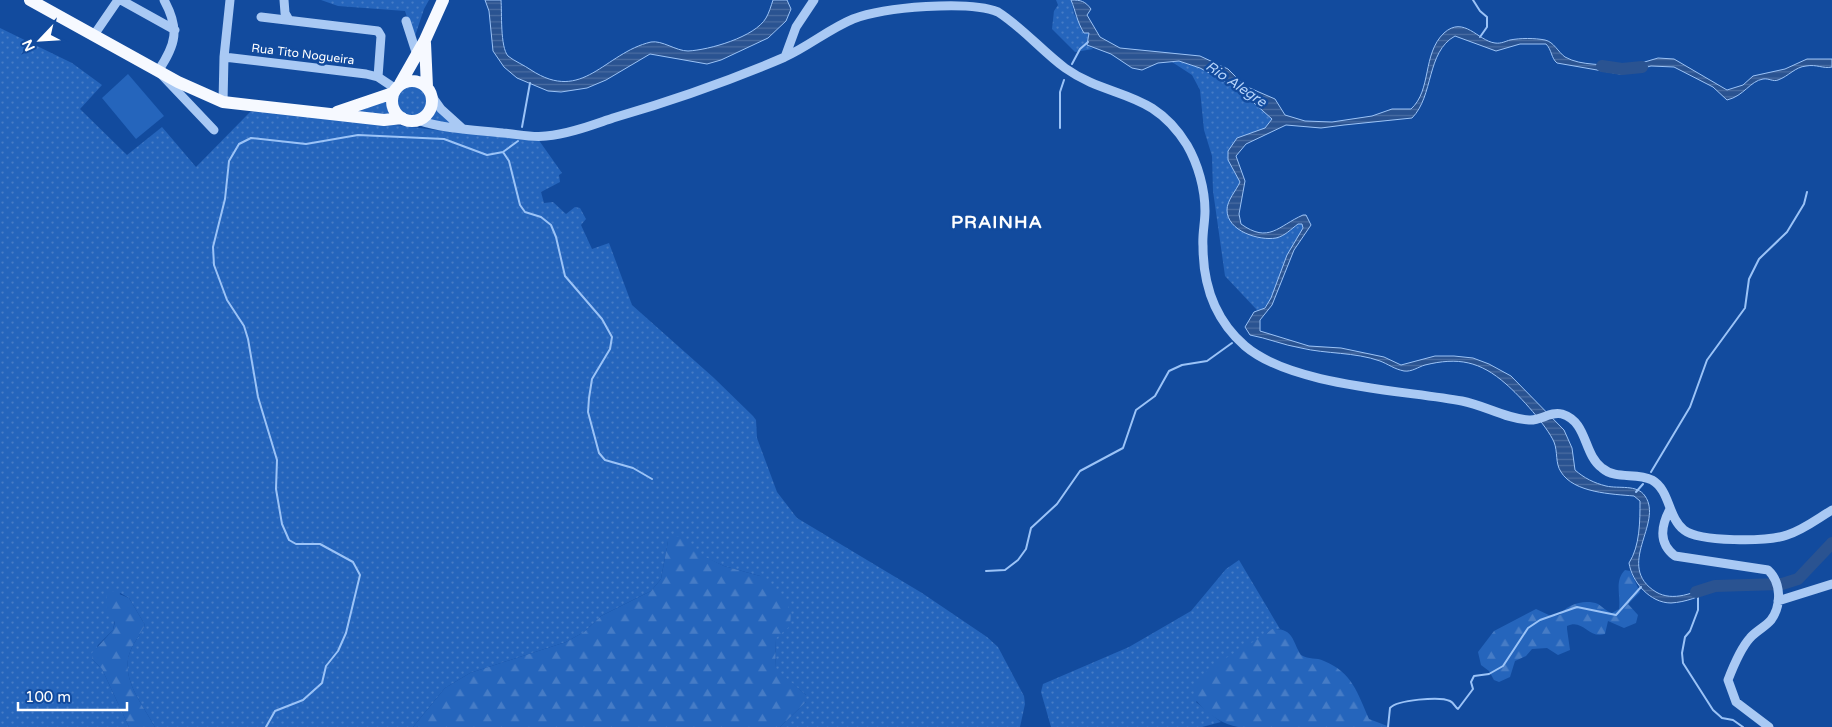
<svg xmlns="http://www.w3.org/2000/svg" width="1832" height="727" font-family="'Varela Round',sans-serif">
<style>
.grass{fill:url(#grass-dots)}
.forest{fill:url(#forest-firs)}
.garden{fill:#2565bc}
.water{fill:url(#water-rules);stroke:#9bc3f7}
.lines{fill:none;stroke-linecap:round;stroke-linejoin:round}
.stream{stroke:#9bc3f7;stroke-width:2}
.river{stroke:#2a5391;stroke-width:12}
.minor{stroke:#a9c9f4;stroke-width:9}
.major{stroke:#f6f9ff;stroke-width:12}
.labels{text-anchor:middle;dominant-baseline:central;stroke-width:5;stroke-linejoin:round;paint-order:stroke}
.street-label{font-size:12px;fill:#fff;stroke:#124b9e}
.water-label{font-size:14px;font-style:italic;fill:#b5d3fa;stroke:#124b9e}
.district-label{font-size:18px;font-weight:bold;letter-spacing:1px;fill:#fff;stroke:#124b9e}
</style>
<defs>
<pattern id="grass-dots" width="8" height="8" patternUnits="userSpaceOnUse" patternTransform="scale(1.25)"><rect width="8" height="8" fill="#2565bc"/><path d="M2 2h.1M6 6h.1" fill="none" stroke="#467cc6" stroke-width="1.8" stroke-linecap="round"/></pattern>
<pattern id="forest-firs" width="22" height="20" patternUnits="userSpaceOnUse" patternTransform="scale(1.25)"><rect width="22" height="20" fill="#2565bc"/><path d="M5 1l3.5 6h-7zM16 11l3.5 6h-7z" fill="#467cc6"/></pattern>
<pattern id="water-rules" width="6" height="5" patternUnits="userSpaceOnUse" patternTransform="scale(1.25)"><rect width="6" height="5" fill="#2a5391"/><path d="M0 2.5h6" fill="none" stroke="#4a6da2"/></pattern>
</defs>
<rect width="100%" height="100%" fill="#124b9e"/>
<!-- grass -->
<path class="grass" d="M 321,0 L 429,0 L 424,9 L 414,39 L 405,11 L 338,6 Z
M 1056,0 L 1071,0 L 1074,14 L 1080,23 L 1081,30 L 1089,33 L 1087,45 L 1093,49 L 1075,52 L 1052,29 L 1054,11 L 1058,5 Z
M 0,28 L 72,63 L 102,85 L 80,109 L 127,155 L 162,127 L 196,167 L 250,112 L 277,110 L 435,130 L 538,139 L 562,173 L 559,175 L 560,182 L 541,192 L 544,203 L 553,202 L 566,214 L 575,207 L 580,208 L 586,219 L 581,225 L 592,249 L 609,243 L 632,305 L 714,378 L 753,416 L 756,420 L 757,438 L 777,492 L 797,518 L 922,593 L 987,637 L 998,647 L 1024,696 L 1025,704 L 1020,727 L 780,727 L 806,702 L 806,695 L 776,670 L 775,639 L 760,576 L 724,566 L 668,541 L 661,579 L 651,591 L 601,616 L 584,632 L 566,642 L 470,673 L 445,688 L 413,727 L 155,727 C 143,705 120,678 130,652 C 133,643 141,634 145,625 L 129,598 L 120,593 L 113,630 L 98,645 L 92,659 L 102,669 L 129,727 L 0,727 Z
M 1179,61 L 1200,68 L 1236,87 L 1272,119 L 1265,128 L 1237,138 L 1231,166 L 1240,182 L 1227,209 C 1234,217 1242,229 1251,235 C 1265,244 1287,232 1298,224 L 1302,224 C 1305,234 1292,245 1288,255 C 1282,269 1274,309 1257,310 L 1225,276 L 1213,191 L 1212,156 L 1204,130 L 1200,90 L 1192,75 L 1172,62 Z
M394 101a17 17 0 1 1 34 0a17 17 0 1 1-34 0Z
M 388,97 L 390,106 L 396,117 L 342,112 Z
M 435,107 L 455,125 L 427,120 Z
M 1239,560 L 1280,629 L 1272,629 L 1260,639 L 1196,702 L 1221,722 L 1202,727 L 1051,727 L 1041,692 L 1043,684 L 1129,647 L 1191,611 L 1226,569 Z"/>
<!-- forest -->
<path class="forest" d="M 673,536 L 682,537 L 695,552 L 724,566 L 760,576 L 777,590 L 786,602 L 791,613 L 790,626 L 775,639 L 776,669 L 806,695 L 806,702 L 780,727 L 413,727 L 445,688 L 470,673 L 566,642 L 584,632 L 601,616 L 651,591 L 661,579 L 668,541 Z
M 1625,570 L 1630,571 L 1640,592 L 1628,604 L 1638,615 L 1636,623 L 1624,628 L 1608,621 L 1605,634 C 1588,639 1583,618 1567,626 L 1567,629 L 1570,650 L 1558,655 L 1547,648 L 1532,649 L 1526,656 L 1515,661 L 1510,677 L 1499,682 L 1494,680 L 1489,671 L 1481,665 L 1478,652 L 1494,631 L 1536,609 L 1551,616 L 1560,615 C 1567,604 1585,599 1598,604 C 1603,607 1606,611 1612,613 L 1619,609 C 1621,595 1614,581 1625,570 Z
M 112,591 L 129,598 L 145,625 C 141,634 133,643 130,652 C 120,678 143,705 155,727 L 129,727 L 102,669 L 92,659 L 92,653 L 113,630 L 115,622 L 106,610 L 107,592 Z
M 1272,629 C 1294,628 1292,641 1301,655 C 1309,660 1316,657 1324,661 C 1352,672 1358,694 1369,719 L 1390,727 L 1238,727 C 1224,724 1213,718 1202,707 C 1195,701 1191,692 1196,683 C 1205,666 1254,644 1272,629 Z"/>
<!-- garden -->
<path class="garden" d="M 128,74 L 164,116 L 136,139 L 102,98 Z"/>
<!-- water -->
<path class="water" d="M 485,0 L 501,0 C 502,12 500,47 508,56 C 514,61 524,65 531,70 C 583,104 604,53 651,42 C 662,40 676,51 688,51 C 709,50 755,37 766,18 C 769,13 771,6 773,0 L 787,0 L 791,9 L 786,21 L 768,38 L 721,60 L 707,64 L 650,54 L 606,80 L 587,88 L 561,92 L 548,91 L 517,78 L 504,67 L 493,51 L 489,11 Z
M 1071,0 C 1081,0 1085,1 1091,9 L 1087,15 L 1100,37 L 1120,48 L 1200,56 L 1228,69 L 1245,86 L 1275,99 L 1285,115 L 1305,121 L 1332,122 L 1372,116 L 1392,109 L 1411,109 C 1432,90 1422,54 1444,33 C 1464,15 1478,41 1495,43 C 1501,44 1506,41 1510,40 C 1520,38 1535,38 1545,40 C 1554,42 1558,52 1565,57 C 1583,67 1603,62 1621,69 L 1658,58 L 1674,59 L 1727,90 L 1743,85 L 1753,76 L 1785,69 L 1807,59 L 1832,59 L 1832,67 C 1823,69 1817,64 1806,66 C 1795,67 1789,76 1778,80 C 1773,82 1769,78 1763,79 C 1750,81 1744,96 1727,100 L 1713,87 L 1674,67 L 1651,66 L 1620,74 L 1557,63 C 1551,58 1552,50 1546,44 L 1520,44 L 1496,51 L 1455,36 C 1426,52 1434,96 1412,118 L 1344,125 L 1321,128 L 1286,125 L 1246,144 L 1236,156 L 1245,181 L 1239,214 L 1241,224 C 1269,244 1278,226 1303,215 L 1306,215 L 1311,225 L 1294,250 L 1272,305 L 1260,320 L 1260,331 L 1309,346 L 1341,348 L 1384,357 L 1401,365 L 1435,356 L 1454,356 L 1473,358 L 1489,364 L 1511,376 L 1564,430 L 1572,448 L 1575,470 C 1584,478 1594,483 1606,486 C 1619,489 1637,484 1645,496 C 1664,523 1614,566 1656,592 C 1673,602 1694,593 1711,585 L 1712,590 C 1699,597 1686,602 1671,603 C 1650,603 1632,582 1629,563 C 1640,546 1640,521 1640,501 L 1634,496 C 1612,494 1574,493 1561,472 C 1555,463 1558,452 1554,442 C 1547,426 1520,396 1506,384 C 1480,361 1458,357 1425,365 C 1418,367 1412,372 1404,371 C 1394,369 1388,364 1380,361 C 1355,352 1326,354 1301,348 C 1283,345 1267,338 1250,335 L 1245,327 L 1254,312 L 1265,308 L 1271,298 L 1287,255 L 1303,228 L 1302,224 L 1298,224 C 1291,229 1285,236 1276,238 C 1259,241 1227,231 1227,210 C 1227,200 1236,191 1240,182 L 1228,160 L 1228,151 L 1237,138 L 1265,128 L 1272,119 L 1236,87 L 1200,68 L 1179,61 L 1158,63 L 1142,70 L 1132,68 L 1111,54 L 1087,45 L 1089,33 L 1084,33 C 1077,22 1076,12 1071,0 Z"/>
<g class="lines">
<!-- stream -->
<path class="stream" d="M 1473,0 L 1480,11 L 1487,17 L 1487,27 L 1480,37
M 1072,64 L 1080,49 L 1088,42
M 522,127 L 530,83
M 1060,128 L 1060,92 L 1064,80
M 503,152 L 509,161 L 520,205 L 525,212 L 541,217 L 551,225 L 556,237 L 565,276 L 602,319 L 612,337 L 610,349 L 592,379 L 589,398 L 588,412 L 599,453 L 605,460 L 633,468 L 652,479
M 1651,472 L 1690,407 L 1707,360 L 1745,308 L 1749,279 L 1759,259 L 1787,232 L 1804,204 L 1807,192
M 1636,492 L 1643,484
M 986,571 L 1005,570 L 1018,560 L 1026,549 L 1031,528 L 1057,504 L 1080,471 L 1123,448 L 1136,410 L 1155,396 L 1169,371 L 1182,365 L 1207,361 L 1232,343
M 1698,596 L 1698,610 L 1690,631 L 1685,637 L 1682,653 L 1683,663 L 1713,710 L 1722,718 L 1733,720 L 1743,727
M 266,727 L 275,711 L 303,700 L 322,683 L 326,666 L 338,651 L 346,633 L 360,575 L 353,562 L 320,544 L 296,544 L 289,540 L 282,524 L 276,489 L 277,460 L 258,397 L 248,339 L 244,326 L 227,300 L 214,265 L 213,247 L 225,199 L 229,161 L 239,144 L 251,138 L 306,144 L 358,135 L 444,139 L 487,155 L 503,152 L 518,141
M 1388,727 L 1390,708 C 1397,700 1440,696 1450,701 C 1454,703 1455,707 1458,709 L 1473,689 L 1471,682 L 1474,676 L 1489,674 L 1503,666 L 1528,628 L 1540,620 L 1577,607 L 1616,615 L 1641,587"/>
<!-- river -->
<path class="river" d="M 1602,66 L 1622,69 L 1642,67
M 1696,592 L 1715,586 L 1782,584 L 1798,579 L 1832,543"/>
<!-- minor -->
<path class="minor" d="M 121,0 L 175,30
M 164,0 C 180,29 176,45 158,71 L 214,130
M 284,0 L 285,13 L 289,20
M 261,17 L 378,31 L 381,36 L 378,77
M 406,21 L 417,55
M 94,35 L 118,0
M 224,57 L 366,74 L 378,77 L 396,89
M 785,57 L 796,27 L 814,0
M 431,95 L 441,109 L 462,128
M 223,102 L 224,57 L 230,0
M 417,120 C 444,129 475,130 503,133 C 517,134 532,138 546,136 C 569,134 592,125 613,118 C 671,101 729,81 785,57 C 809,46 829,29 853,19 C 884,7 969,0 998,12 C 1023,28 1042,51 1065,68 C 1110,100 1152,88 1187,145 C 1198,164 1205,189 1205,211 C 1205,223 1202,235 1203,246 C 1203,286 1215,320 1245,346 C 1292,386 1402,390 1462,401 C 1484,405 1506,419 1529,420 C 1541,421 1550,411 1562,414 C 1588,422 1583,454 1602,468 C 1616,480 1636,472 1652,480 C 1670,490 1668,518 1684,530 C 1699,542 1768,542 1787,535 C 1803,530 1817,519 1832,510
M 1670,509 C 1661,526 1658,543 1675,556 L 1768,570 C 1781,582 1782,605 1771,620 C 1765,627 1756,631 1750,638 C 1740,649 1733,667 1728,680 L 1736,702 L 1769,727
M 1778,601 L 1832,584"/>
<!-- major -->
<path class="major" d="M 30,0 L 178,82 L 223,102 L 384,120 L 402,118
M 425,43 L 427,87
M392 101a20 20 0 1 1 40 0a20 20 0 1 1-40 0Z
M 400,84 L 425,40 L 443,0
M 337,112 L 393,93"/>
</g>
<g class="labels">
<!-- street labels -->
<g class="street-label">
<text transform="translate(303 54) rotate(7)">Rua Tito Nogueira</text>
</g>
<!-- water labels -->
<g class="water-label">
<text transform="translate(1236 84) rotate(34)">Rio Alegre</text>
</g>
<!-- district labels -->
<g class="district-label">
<text x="997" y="222">PRAINHA</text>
</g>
</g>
<!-- north arrow -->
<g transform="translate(40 40) rotate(245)" stroke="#124b9e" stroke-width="4" paint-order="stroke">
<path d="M0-4L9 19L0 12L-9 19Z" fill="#ffffff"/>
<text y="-8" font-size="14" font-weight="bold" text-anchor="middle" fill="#ffffff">N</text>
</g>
<!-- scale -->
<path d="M18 702v8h109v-8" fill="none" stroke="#ffffff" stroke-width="2.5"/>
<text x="25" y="702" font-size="15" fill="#ffffff" stroke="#124b9e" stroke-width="4" paint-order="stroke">100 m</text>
</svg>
